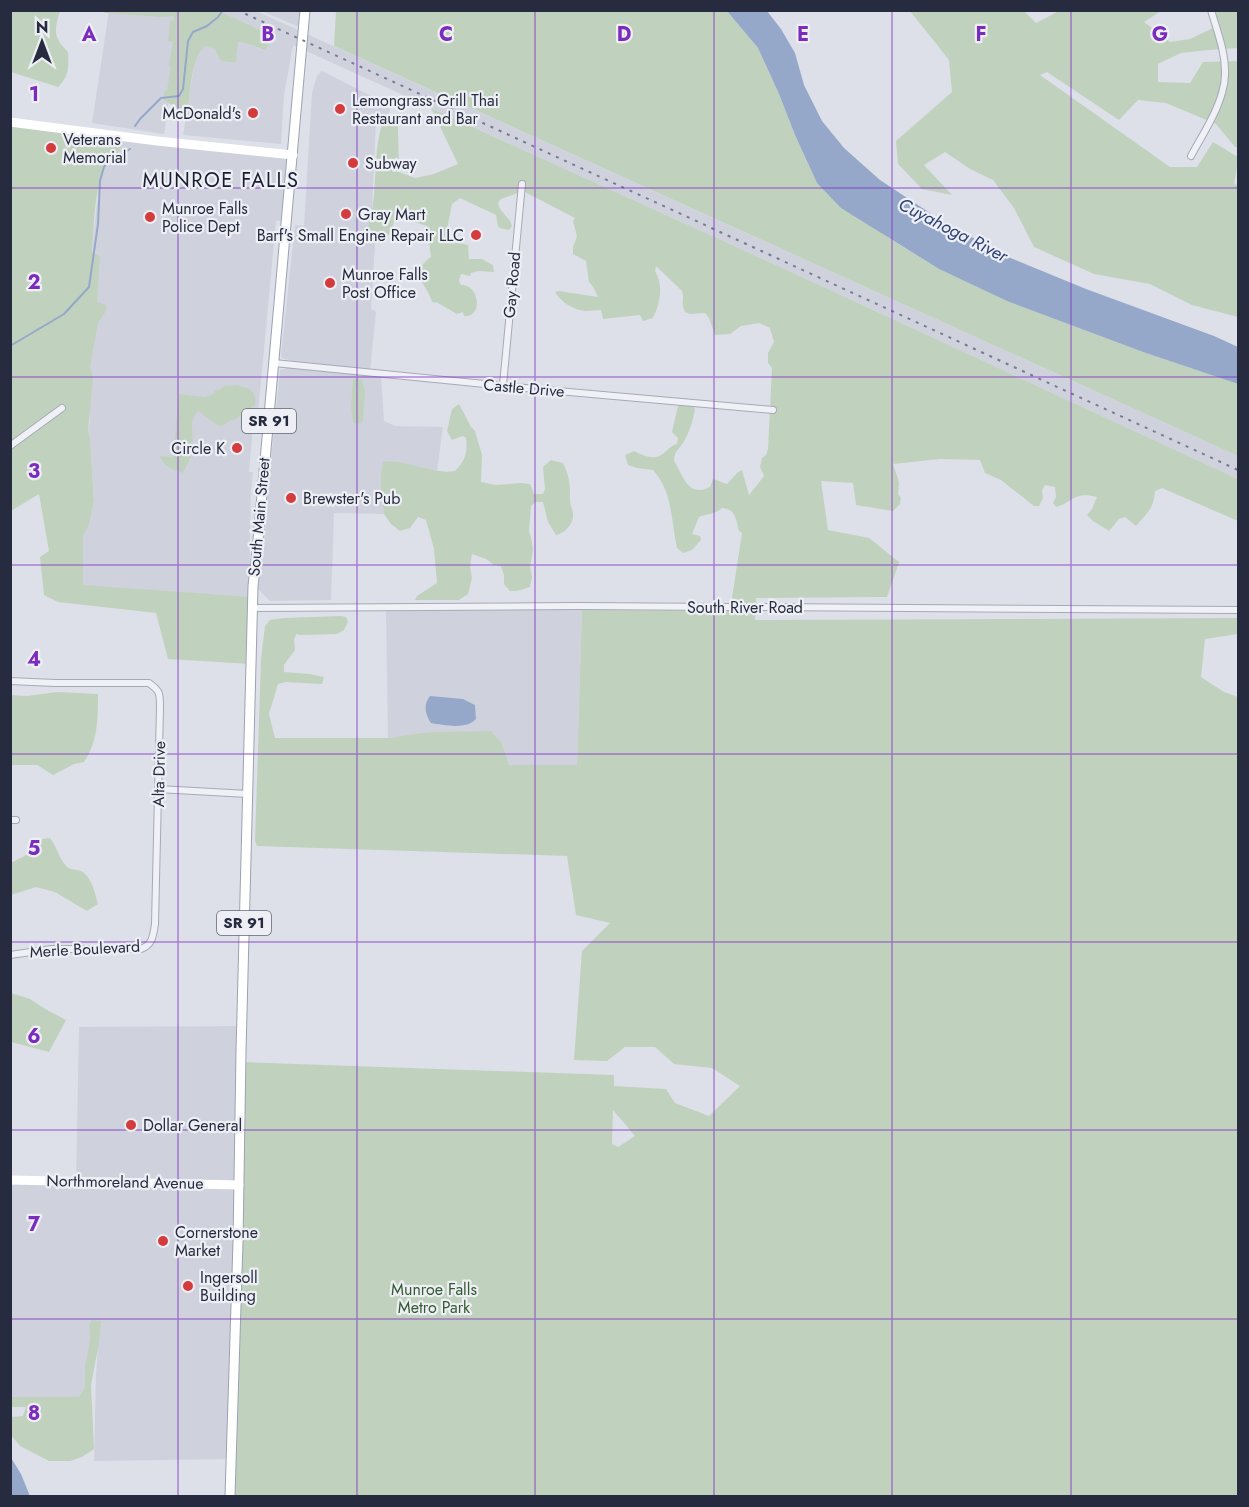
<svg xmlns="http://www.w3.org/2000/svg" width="1249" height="1507" font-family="Jost,sans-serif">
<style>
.built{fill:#cfd2dd}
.green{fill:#c0d2be;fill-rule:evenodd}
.water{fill:#96a8ca}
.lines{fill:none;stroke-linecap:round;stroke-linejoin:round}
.stream{stroke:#96a8ca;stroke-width:2}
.street-casing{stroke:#a6aab5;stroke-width:8}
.primary-casing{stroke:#9ca2b4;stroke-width:11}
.street{stroke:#f0f1f6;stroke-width:6}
.secondary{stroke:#fff;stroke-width:9}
.primary{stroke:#fff;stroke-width:9}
.rail{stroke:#767c92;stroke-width:2;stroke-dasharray:3 6;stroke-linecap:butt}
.grid{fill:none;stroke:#7b2cbf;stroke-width:1.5;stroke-opacity:0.55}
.poi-dot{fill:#d43b3c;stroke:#edeff5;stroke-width:2}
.labels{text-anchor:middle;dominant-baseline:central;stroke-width:4.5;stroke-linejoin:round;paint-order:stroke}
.shield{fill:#edeff5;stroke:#626676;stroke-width:1.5}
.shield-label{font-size:15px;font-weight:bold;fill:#262b3f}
.poi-label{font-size:16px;fill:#262b3f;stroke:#edeff5;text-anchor:start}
.street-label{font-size:16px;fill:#262b3f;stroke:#edeff5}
.park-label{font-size:16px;fill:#345b33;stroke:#edeff5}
.water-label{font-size:18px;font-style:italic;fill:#2e4375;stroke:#edeff5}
.quarter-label{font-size:20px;letter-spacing:1.5px;fill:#181d30;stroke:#edeff5}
.grid-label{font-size:20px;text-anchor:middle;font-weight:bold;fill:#7b2cbf;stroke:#edeff5;stroke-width:4.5;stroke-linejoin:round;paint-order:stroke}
</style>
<rect width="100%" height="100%" fill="#dde0e8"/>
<!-- built -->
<path class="built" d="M 109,11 L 143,11 L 181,18 L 164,134 L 92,123 Z
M 219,11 L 256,11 L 1238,456 L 1238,479 L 776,265 L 293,45 L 284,95 L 281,144 L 183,135 L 194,66 L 199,50 L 205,45 L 215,49 L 218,58 L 237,55 L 237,42 L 245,43 L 264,50 L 274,36 Z
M 262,11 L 300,11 L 299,27 Z
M 322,71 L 391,106 L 387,121 L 376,120 L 372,211 L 370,225 L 366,233 L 367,237 L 375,244 L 371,309 L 376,312 L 370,372 L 296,362 L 282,358 L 281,355 L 295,225 L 304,226 L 312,93 L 317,76 Z
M 123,138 L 293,155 L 287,221 L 276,221 L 257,424 L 253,426 L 249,472 L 253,472 L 251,489 L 249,597 L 83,586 L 83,536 L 89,525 L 94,501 L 90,437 L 88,431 L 90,419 L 84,375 L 100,256 L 92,252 L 96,211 L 100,181 L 104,167 L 107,162 L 119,154 Z
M 288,368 L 381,376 L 384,421 L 395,426 L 443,427 L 437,471 L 425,469 L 381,475 L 381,490 L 384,514 L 334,513 L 331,600 L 270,601 L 258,589 L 280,370 Z
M 386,610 L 582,610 L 577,765 L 509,765 L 502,743 L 388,738 Z
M 242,1026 L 231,1459 L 94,1461 L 96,1375 L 100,1321 L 89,1396 L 79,1397 L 11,1397 L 11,1184 L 76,1181 L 79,1027 Z"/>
<!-- green -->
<path class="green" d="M 11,10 L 60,11 C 54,31 53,37 68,52 C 69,66 69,77 58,87 L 11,72 Z
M 100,11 L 219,11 L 274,36 L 265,50 L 245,43 L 238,42 L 236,62 C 222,62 219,62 215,49 L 205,46 C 191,58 191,89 188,107 C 178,111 172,105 164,100 L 164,92 L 167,90 L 171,67 L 169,65 L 173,42 L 168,41 L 170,21 L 174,20 L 173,16 L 160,17 L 106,13 Z
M 336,11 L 727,11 L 758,48 L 779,94 L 795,135 L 817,183 L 887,237 L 939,269 L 1007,301 L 1143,352 L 1238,384 L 1238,456 L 334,46 Z
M 910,11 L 1024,11 L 1036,23 L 1059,11 L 1161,11 L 1144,22 L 1170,42 L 1190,39 L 1217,26 L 1214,11 L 1238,11 L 1238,48 L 1209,50 L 1181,53 L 1158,64 L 1158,82 L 1190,83 L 1203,62 L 1238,61 L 1238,147 L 1235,147 L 1216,124 L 1166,103 L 1138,100 L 1119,120 L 1047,72 L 1040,75 L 1170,167 L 1197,167 L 1213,142 L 1238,157 L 1238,163 L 1234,183 L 1238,186 L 1238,317 L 1192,305 L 1150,284 L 1094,274 L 1034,247 L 1014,208 L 993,180 L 970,169 L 945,152 L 924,165 L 952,195 L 922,189 L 898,164 L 896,141 L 952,92 L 949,60 Z
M 431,108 L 776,265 L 1238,479 L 1238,521 L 1162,488 L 1155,491 C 1154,509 1146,514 1136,526 L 1125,517 L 1119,519 L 1109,531 L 1093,521 L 1087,515 L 1092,509 L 1097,497 C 1074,491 1074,502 1056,507 L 1053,503 L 1056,497 L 1055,487 L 1045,485 L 1042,490 L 1043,498 L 1039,506 L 1034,506 L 1001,480 L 985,473 L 980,460 L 940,459 L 893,464 L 899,482 L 898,494 L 901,498 L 900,504 L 893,511 L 856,505 L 853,483 L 821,481 L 828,530 L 869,538 L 899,562 L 887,597 L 756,598 L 755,620 L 1238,618 L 1238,634 L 1205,639 L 1201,677 L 1224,692 L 1238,697 L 1238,1496 L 230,1496 L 241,1062 L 614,1075 L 614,1086 L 666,1089 L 675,1103 L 709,1116 L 740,1086 L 712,1068 L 674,1064 L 655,1047 L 625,1047 L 607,1061 L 574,1060 L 582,951 L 610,923 L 576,915 L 567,856 L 257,846 L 255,841 L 261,659 L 265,626 L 270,620 L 284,618 L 341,616 L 346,617 L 348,622 L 344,630 L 337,634 L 301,635 L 296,634 L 294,640 L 295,650 L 284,665 L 284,672 L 310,674 L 324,677 L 322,684 L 286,682 L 278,684 L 269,714 L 275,738 L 390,738 L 414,734 L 434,732 L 491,731 L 502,743 L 509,765 L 577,765 L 582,610 L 730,611 L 742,533 L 739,531 C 736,520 736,509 722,508 C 714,515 708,513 699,517 L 692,534 L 700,536 L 701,540 L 692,550 L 683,553 L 677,548 C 671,521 673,492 653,470 L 637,468 L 628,465 L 625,455 L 634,451 C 644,456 655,461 664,453 C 669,449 670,446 677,444 L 678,438 L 672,432 L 678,406 L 683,404 L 692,406 L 695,409 C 693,421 689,433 683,443 C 678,450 674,452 674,461 C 681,471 686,491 700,490 C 704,490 707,488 710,487 L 713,479 L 727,484 L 738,472 L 742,470 L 749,495 L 764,476 L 760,467 L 762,458 L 766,455 L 768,449 L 772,368 L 768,363 L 768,353 L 774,342 L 770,328 L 759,323 L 741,326 L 730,334 L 715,335 L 709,318 L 705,313 L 690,314 L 685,312 C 680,301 685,301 682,291 L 656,266 L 655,271 C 664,285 660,304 653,318 L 643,321 L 640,315 L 603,319 L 601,310 C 594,310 586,312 580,310 C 571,308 560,301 555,292 L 559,291 L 598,297 L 594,288 L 589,282 L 586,261 L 573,254 L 573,247 L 577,236 L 573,221 L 575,218 L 523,191 L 501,199 L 498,203 C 500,213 510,217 512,226 L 509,230 L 500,228 L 498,226 L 496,215 L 460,198 L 452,204 L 447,229 L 449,243 L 459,243 L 468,245 L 469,259 L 482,259 L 493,265 L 494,272 L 478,271 L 471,273 L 470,276 L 461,274 L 459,281 L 461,285 C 479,283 484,318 464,316 L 463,312 L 457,314 L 438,303 L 432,302 C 428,284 406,275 431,257 L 427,226 L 395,216 C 392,232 390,237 375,244 L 367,237 L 365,233 C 372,221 372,209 374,195 C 376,172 375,147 382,124 L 398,126 L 399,172 L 415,178 L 434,174 L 458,164 ZM 613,1110 L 635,1136 L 618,1147 L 612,1144 Z
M 11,123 L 123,136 C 122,142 121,150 118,154 C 113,160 107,160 104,167 C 94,194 94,225 92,252 L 100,256 L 97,302 L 106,305 L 106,311 L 98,323 L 90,367 L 93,377 L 88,431 L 90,437 L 94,501 L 89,525 L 83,536 L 83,585 L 252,597 L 251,664 L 168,659 L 156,613 L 58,602 L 44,595 L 40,557 L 49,551 L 39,494 L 11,511 Z
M 357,378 L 362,380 L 365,391 L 363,419 L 362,423 L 357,424 L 353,423 L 351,406 L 353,380 Z
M 237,385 C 249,389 257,389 255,405 L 234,420 L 231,420 L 222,426 L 217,425 L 198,411 C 189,421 193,429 193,441 L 189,446 C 194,456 188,463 183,473 C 173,470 163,466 160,456 L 173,457 L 179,394 L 205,397 L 215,393 L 214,390 L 219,390 L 224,386 Z
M 459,404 L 471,427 L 475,431 L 482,455 L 481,482 L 496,485 L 521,483 L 530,484 L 534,494 L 543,494 L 545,489 L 543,467 L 551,460 L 563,463 C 570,477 570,485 570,500 C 570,505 573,510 573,514 C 574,524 565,533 556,535 L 548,522 L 543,502 L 536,502 L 531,506 L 529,532 L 531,537 L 533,550 L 530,567 L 532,577 L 530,587 L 517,591 L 510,591 L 504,584 L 504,575 L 501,566 L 494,565 L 486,559 L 472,554 L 470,566 L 472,578 L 468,594 L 459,600 L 415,600 L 417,596 L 437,583 L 434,549 L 426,520 L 418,517 L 410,528 L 400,531 L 391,524 L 384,514 L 381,490 L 381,475 L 383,462 C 408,459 430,475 455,471 C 465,461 468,452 466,438 L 463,436 L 452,440 L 447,431 L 452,409 Z
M 58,692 L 98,694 C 98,718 98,742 84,762 L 74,764 L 53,775 L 37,765 L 11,765 L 11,695 L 27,696 Z
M 50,838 C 57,847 59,859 67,867 C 71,870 76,869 81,871 C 92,877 95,893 98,904 L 87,911 L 55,892 L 36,887 L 11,895 L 11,860 L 13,862 L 30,853 L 37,840 Z
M 11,993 L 30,999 L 47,1010 L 66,1020 L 49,1052 L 11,1042 Z
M 92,1320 L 101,1321 L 99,1343 L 91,1385 L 94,1449 L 82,1457 L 70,1461 L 49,1461 L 20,1446 L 11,1435 L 11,1417 L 23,1416 L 26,1407 L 11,1407 L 11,1397 L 79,1397 L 85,1387 L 85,1367 L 90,1339 L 89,1324 Z"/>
<!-- water -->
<path class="water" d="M 727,11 L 767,11 L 781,29 L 795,53 L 804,85 L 822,121 L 844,148 L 880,180 L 942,221 L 1008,257 L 1086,289 L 1214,336 L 1238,347 L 1238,384 L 1143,352 L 1007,301 L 939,269 L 841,208 L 817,183 L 795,135 L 779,94 L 758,48 Z
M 430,696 L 463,699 L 475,705 L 476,719 C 466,730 444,725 431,723 C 425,714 423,705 430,696 Z
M 10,1456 L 21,1474 L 30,1496 L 11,1496 Z"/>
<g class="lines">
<!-- stream -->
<path class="stream" d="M 135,126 L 140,119 L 161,98 L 179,96 L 183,89 L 188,41 L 193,32 L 207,26 L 218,17 L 223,10
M 10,346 L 64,314 L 89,287 L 98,224 L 100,181 L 104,167 L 107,163 L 130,149"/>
<!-- street casing -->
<g class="street-casing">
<path id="street" d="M 1191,156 C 1204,132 1224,103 1225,75 C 1226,53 1217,31 1211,10
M 274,363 L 535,389 L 773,410
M 503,385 L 522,184
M 10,446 L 62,408
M 252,608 L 578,606 L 1238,610
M 10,681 L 55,683 L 149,683 C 160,691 160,693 160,707 L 155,924 C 153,936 153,944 141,949 L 52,949 L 10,955
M 158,789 L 248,794
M 10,820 L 16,820"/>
</g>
<!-- primary casing -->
<g class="primary-casing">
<path id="primary" d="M 230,1496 L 238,1242 L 241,1052 L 253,586 L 257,551 L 305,10"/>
</g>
<!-- street -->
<use href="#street" class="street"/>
<!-- secondary -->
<path class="secondary" d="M 10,122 L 157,141 L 293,155
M 10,1180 L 239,1185"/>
<!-- primary -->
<use href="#primary" class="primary"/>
<!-- rail -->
<path class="rail" d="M 237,10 L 1238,470"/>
</g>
<!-- grid -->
<path class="grid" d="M 178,10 L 178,1496M 357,10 L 357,1496M 535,10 L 535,1496M 714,10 L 714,1496M 892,10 L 892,1496M 1071,10 L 1071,1496M 10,188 L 1238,188M 10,377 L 1238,377M 10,565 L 1238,565M 10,754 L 1238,754M 10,942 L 1238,942M 10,1130 L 1238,1130M 10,1319 L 1238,1319"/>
<!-- markers -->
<g class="poi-dot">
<circle cx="340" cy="109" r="6"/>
<circle cx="253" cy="113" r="6"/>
<circle cx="51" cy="148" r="6"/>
<circle cx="353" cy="163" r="6"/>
<circle cx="346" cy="214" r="6"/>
<circle cx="150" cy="217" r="6"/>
<circle cx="476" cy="235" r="6"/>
<circle cx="330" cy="283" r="6"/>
<circle cx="237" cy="448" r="6"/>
<circle cx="291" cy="498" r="6"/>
<circle cx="131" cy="1125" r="6"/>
<circle cx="163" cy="1241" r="6"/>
<circle cx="188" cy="1286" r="6"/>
</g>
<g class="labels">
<!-- shield labels -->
<g class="shield">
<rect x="242" y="409" width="54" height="24" rx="4.5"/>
<rect x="217" y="911" width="54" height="24" rx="4.5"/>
</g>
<g class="shield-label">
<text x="269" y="421">SR 91</text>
<text x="244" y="923">SR 91</text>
</g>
<!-- poi labels -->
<g class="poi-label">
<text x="352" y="100">Lemongrass Grill Thai<tspan x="352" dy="18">Restaurant and Bar</tspan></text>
<text x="241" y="113" text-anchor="end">McDonald's</text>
<text x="63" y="139">Veterans<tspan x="63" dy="18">Memorial</tspan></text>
<text x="365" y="163">Subway</text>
<text x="162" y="208">Munroe Falls<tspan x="162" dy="18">Police Dept</tspan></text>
<text x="358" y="214">Gray Mart</text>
<text x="464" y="235" text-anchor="end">Barf's Small Engine Repair LLC</text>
<text x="342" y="274">Munroe Falls<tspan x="342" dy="18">Post Office</tspan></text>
<text x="225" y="448" text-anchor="end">Circle K</text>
<text x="303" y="498">Brewster's Pub</text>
<text x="143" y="1125">Dollar General</text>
<text x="175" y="1232">Cornerstone<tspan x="175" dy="18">Market</tspan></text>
<text x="200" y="1277">Ingersoll<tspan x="200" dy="18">Building</tspan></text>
</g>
<!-- street labels -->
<g class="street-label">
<text transform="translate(512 285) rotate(-85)">Gay Road</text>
<text transform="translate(524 388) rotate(5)">Castle Drive</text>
<text transform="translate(259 517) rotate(-85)">South Main Street</text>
<text x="745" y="607">South River Road</text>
<text transform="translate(159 774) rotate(-89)">Alta Drive</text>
<text transform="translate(85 949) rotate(-3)">Merle Boulevard</text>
<text transform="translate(125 1182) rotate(1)">Northmoreland Avenue</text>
</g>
<!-- park labels -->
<g class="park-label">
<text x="434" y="1289">Munroe Falls<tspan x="434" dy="18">Metro Park</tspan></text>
</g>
<!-- water labels -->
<g class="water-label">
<text transform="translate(953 230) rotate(27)">Cuyahoga River</text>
</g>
<!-- quarter labels -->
<g class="quarter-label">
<text x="221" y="180">MUNROE FALLS</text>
</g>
</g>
<g class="grid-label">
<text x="89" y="41">A</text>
<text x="268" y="41">B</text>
<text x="446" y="41">C</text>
<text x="624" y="41">D</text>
<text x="803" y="41">E</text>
<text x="981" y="41">F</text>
<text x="1160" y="41">G</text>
<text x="34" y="101">1</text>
<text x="34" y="289">2</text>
<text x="34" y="478">3</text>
<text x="34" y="666">4</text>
<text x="34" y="855">5</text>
<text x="34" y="1043">6</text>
<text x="34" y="1231">7</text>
<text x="34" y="1420">8</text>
</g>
<!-- border -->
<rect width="1249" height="1507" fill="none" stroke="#262b3f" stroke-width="24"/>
<!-- north arrow -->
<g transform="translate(42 42)" stroke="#edeff5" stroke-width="4.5" paint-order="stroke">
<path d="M0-4.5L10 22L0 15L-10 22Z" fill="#262b3f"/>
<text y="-9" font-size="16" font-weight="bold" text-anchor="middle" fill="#262b3f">N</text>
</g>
</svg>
